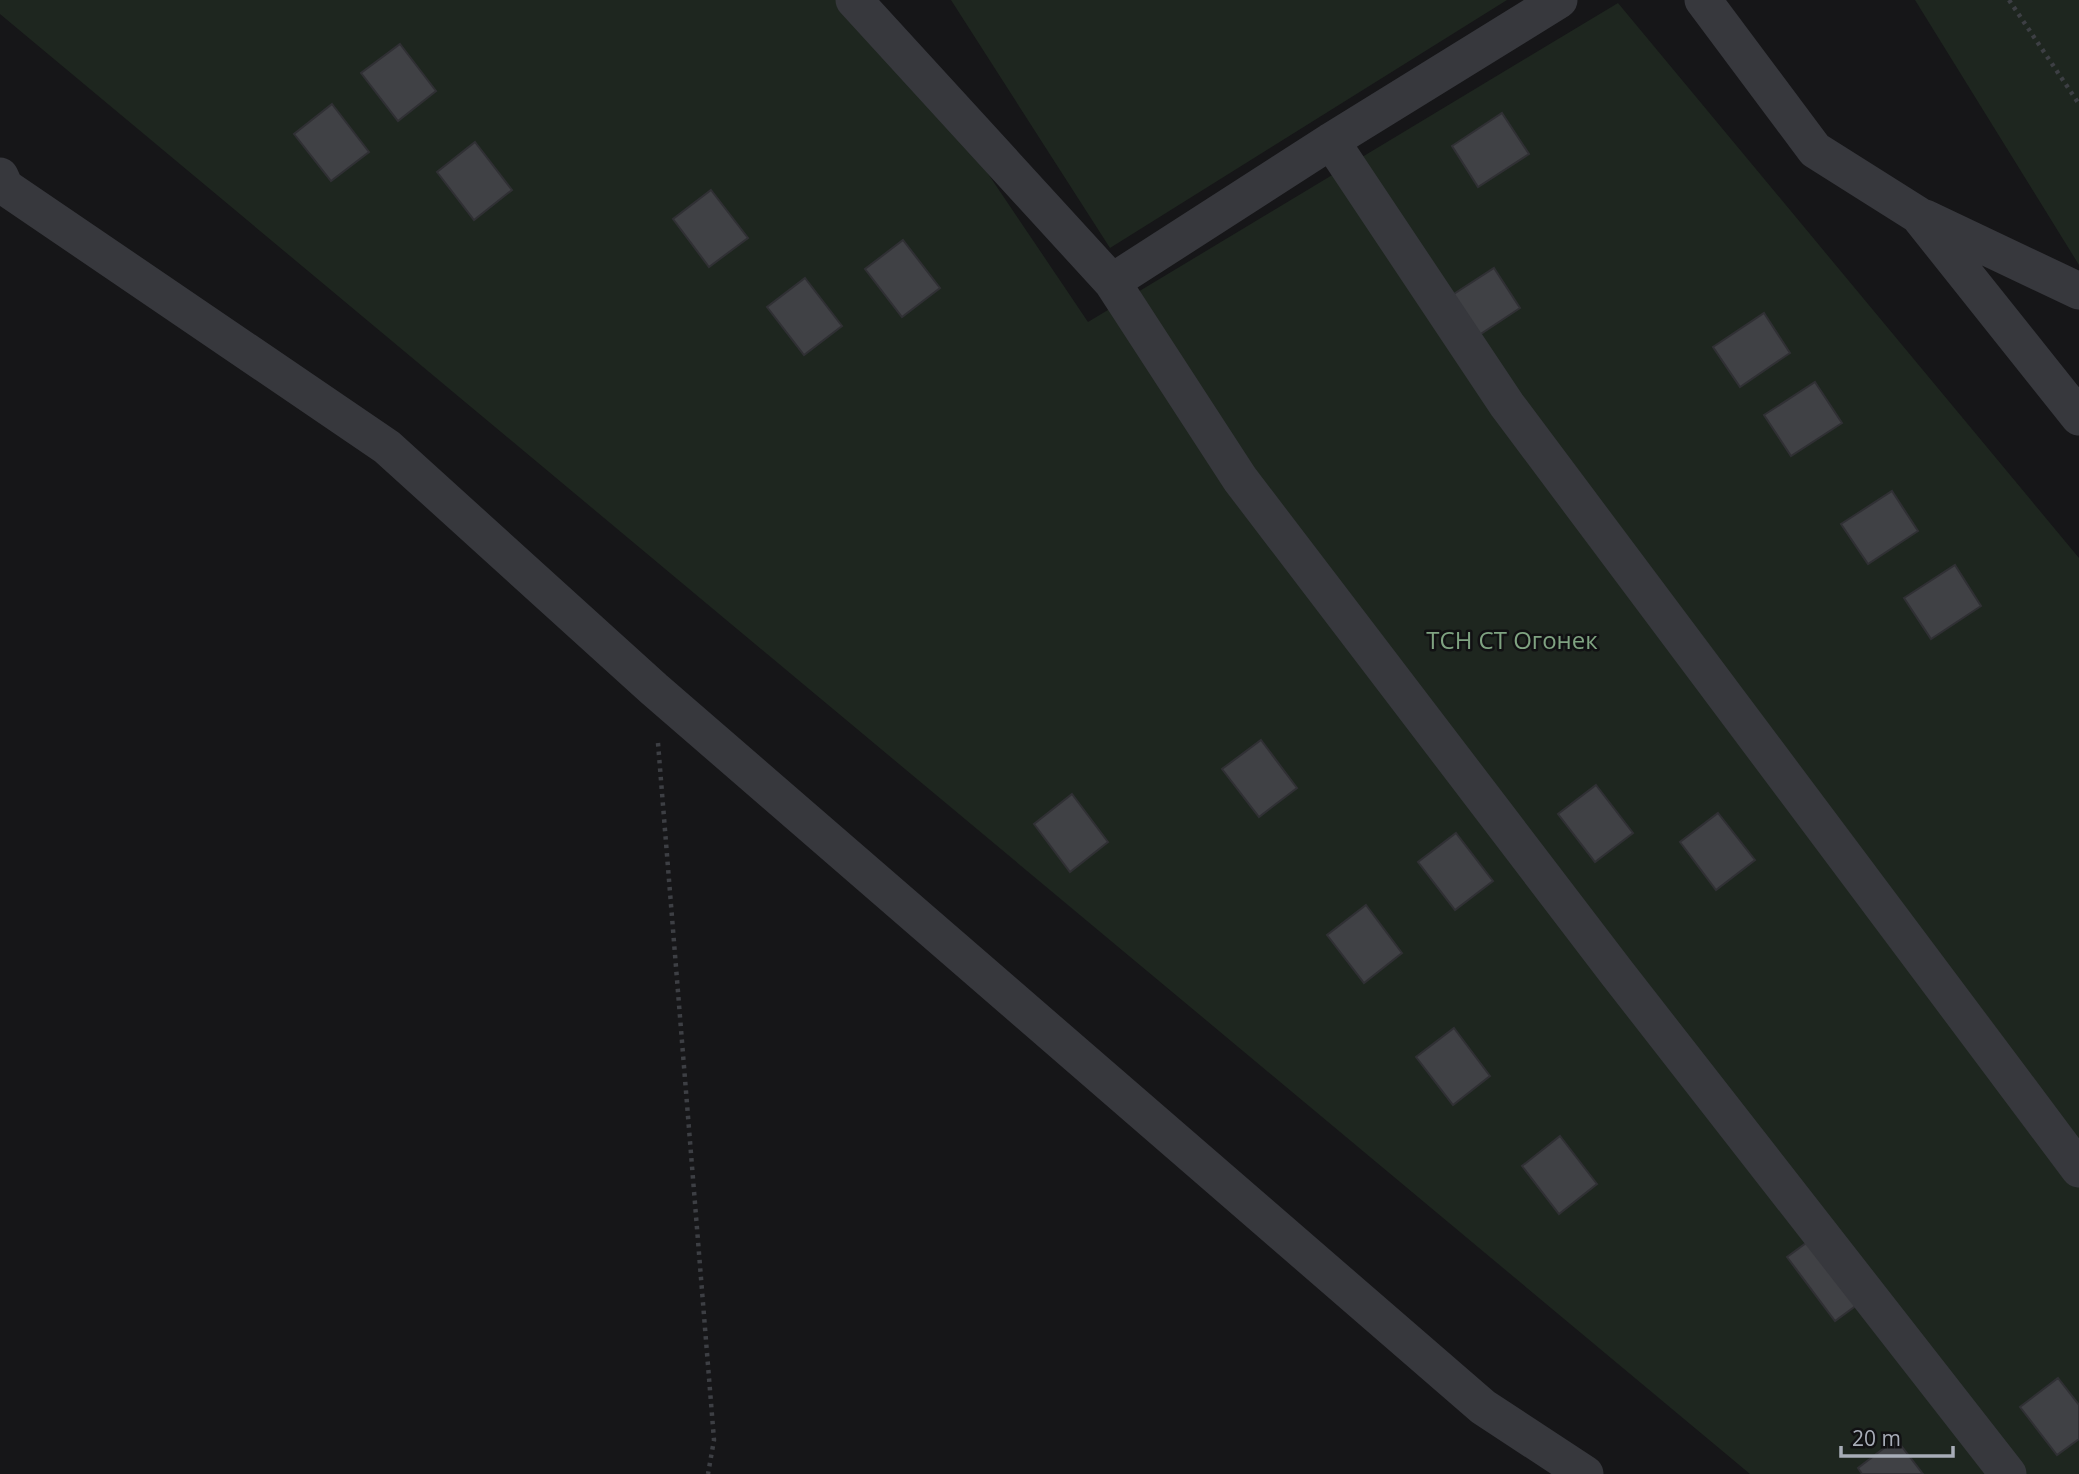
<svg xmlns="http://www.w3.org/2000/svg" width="2079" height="1474" font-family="'Open Sans',sans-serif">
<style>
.green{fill:#1e261f}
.building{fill:#404145;stroke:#303034;stroke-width:2}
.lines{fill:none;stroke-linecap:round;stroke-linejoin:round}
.path{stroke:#3d3f44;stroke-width:4.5;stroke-dasharray:3.5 5;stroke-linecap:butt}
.minor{stroke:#37383d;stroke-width:37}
.labels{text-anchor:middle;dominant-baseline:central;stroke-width:5;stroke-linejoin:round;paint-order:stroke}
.park-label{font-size:24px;fill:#7fa381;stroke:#111113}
</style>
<rect width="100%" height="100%" fill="#161618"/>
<!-- green -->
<path class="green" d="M 0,0 L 871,0 L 1088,322 L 1618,3 L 2079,558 L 2079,1474 L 1750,1474 L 0,14 Z
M 951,0 L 1507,0 L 1110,248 Z
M 1915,0 L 2079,0 L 2079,265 Z"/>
<!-- building -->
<path class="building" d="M 400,44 L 436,91 L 398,121 L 361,73 Z
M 332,104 L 369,152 L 331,181 L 294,134 Z
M 1502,113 L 1529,154 L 1478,187 L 1452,146 Z
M 475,142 L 512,190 L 474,220 L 437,172 Z
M 711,190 L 748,238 L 709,267 L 673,219 Z
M 903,240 L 940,288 L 902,317 L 865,269 Z
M 1494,268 L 1520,308 L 1470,341 L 1443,301 Z
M 805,278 L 842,326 L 804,355 L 767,307 Z
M 1764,313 L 1790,353 L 1740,387 L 1713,347 Z
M 1815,382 L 1842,423 L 1791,456 L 1764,415 Z
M 1892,491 L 1918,531 L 1868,564 L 1841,524 Z
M 1955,565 L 1981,606 L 1931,639 L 1904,598 Z
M 1261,740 L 1297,788 L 1259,817 L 1222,769 Z
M 1596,785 L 1633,833 L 1595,862 L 1558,814 Z
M 1072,794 L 1108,842 L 1070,872 L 1034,824 Z
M 1718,813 L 1755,860 L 1716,890 L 1680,842 Z
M 1456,833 L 1493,881 L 1455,910 L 1418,862 Z
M 1366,905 L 1402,953 L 1364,983 L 1327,935 Z
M 1454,1028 L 1490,1076 L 1453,1105 L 1416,1057 Z
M 1560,1136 L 1597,1184 L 1559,1214 L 1522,1166 Z
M 1813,1238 L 1861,1302 L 1835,1321 L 1787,1257 Z
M 2058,1378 L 2079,1405 L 2079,1439 L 2057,1455 L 2020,1407 Z
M 1896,1439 L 1923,1474 L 1862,1474 L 1858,1468 Z"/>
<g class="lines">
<!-- path -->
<path class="path" d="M 2009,0 L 2079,104
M 658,743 L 714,1440 L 708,1474"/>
<!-- minor -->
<path class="minor" d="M 854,0 L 1112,282 L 1240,479 L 1617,973 L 2008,1474
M 1703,0 L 1815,150 L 1918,215 L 2079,417
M 1331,141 L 1507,405 L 2079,1169
M 0,176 L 5,187 L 387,447 L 654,689 L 1483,1407 L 1585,1474
M 1925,218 L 2079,291
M 1112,282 L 1331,141 L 1559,0"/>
</g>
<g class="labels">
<!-- park labels -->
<g class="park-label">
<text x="1512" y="639">ТСН СТ Огонек</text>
</g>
</g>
<!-- scale -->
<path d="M1841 1446v10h112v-10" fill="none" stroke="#a8adb8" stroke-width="3.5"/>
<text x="1852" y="1446" font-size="21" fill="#a8adb8" stroke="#111113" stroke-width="5" paint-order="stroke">20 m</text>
</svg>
